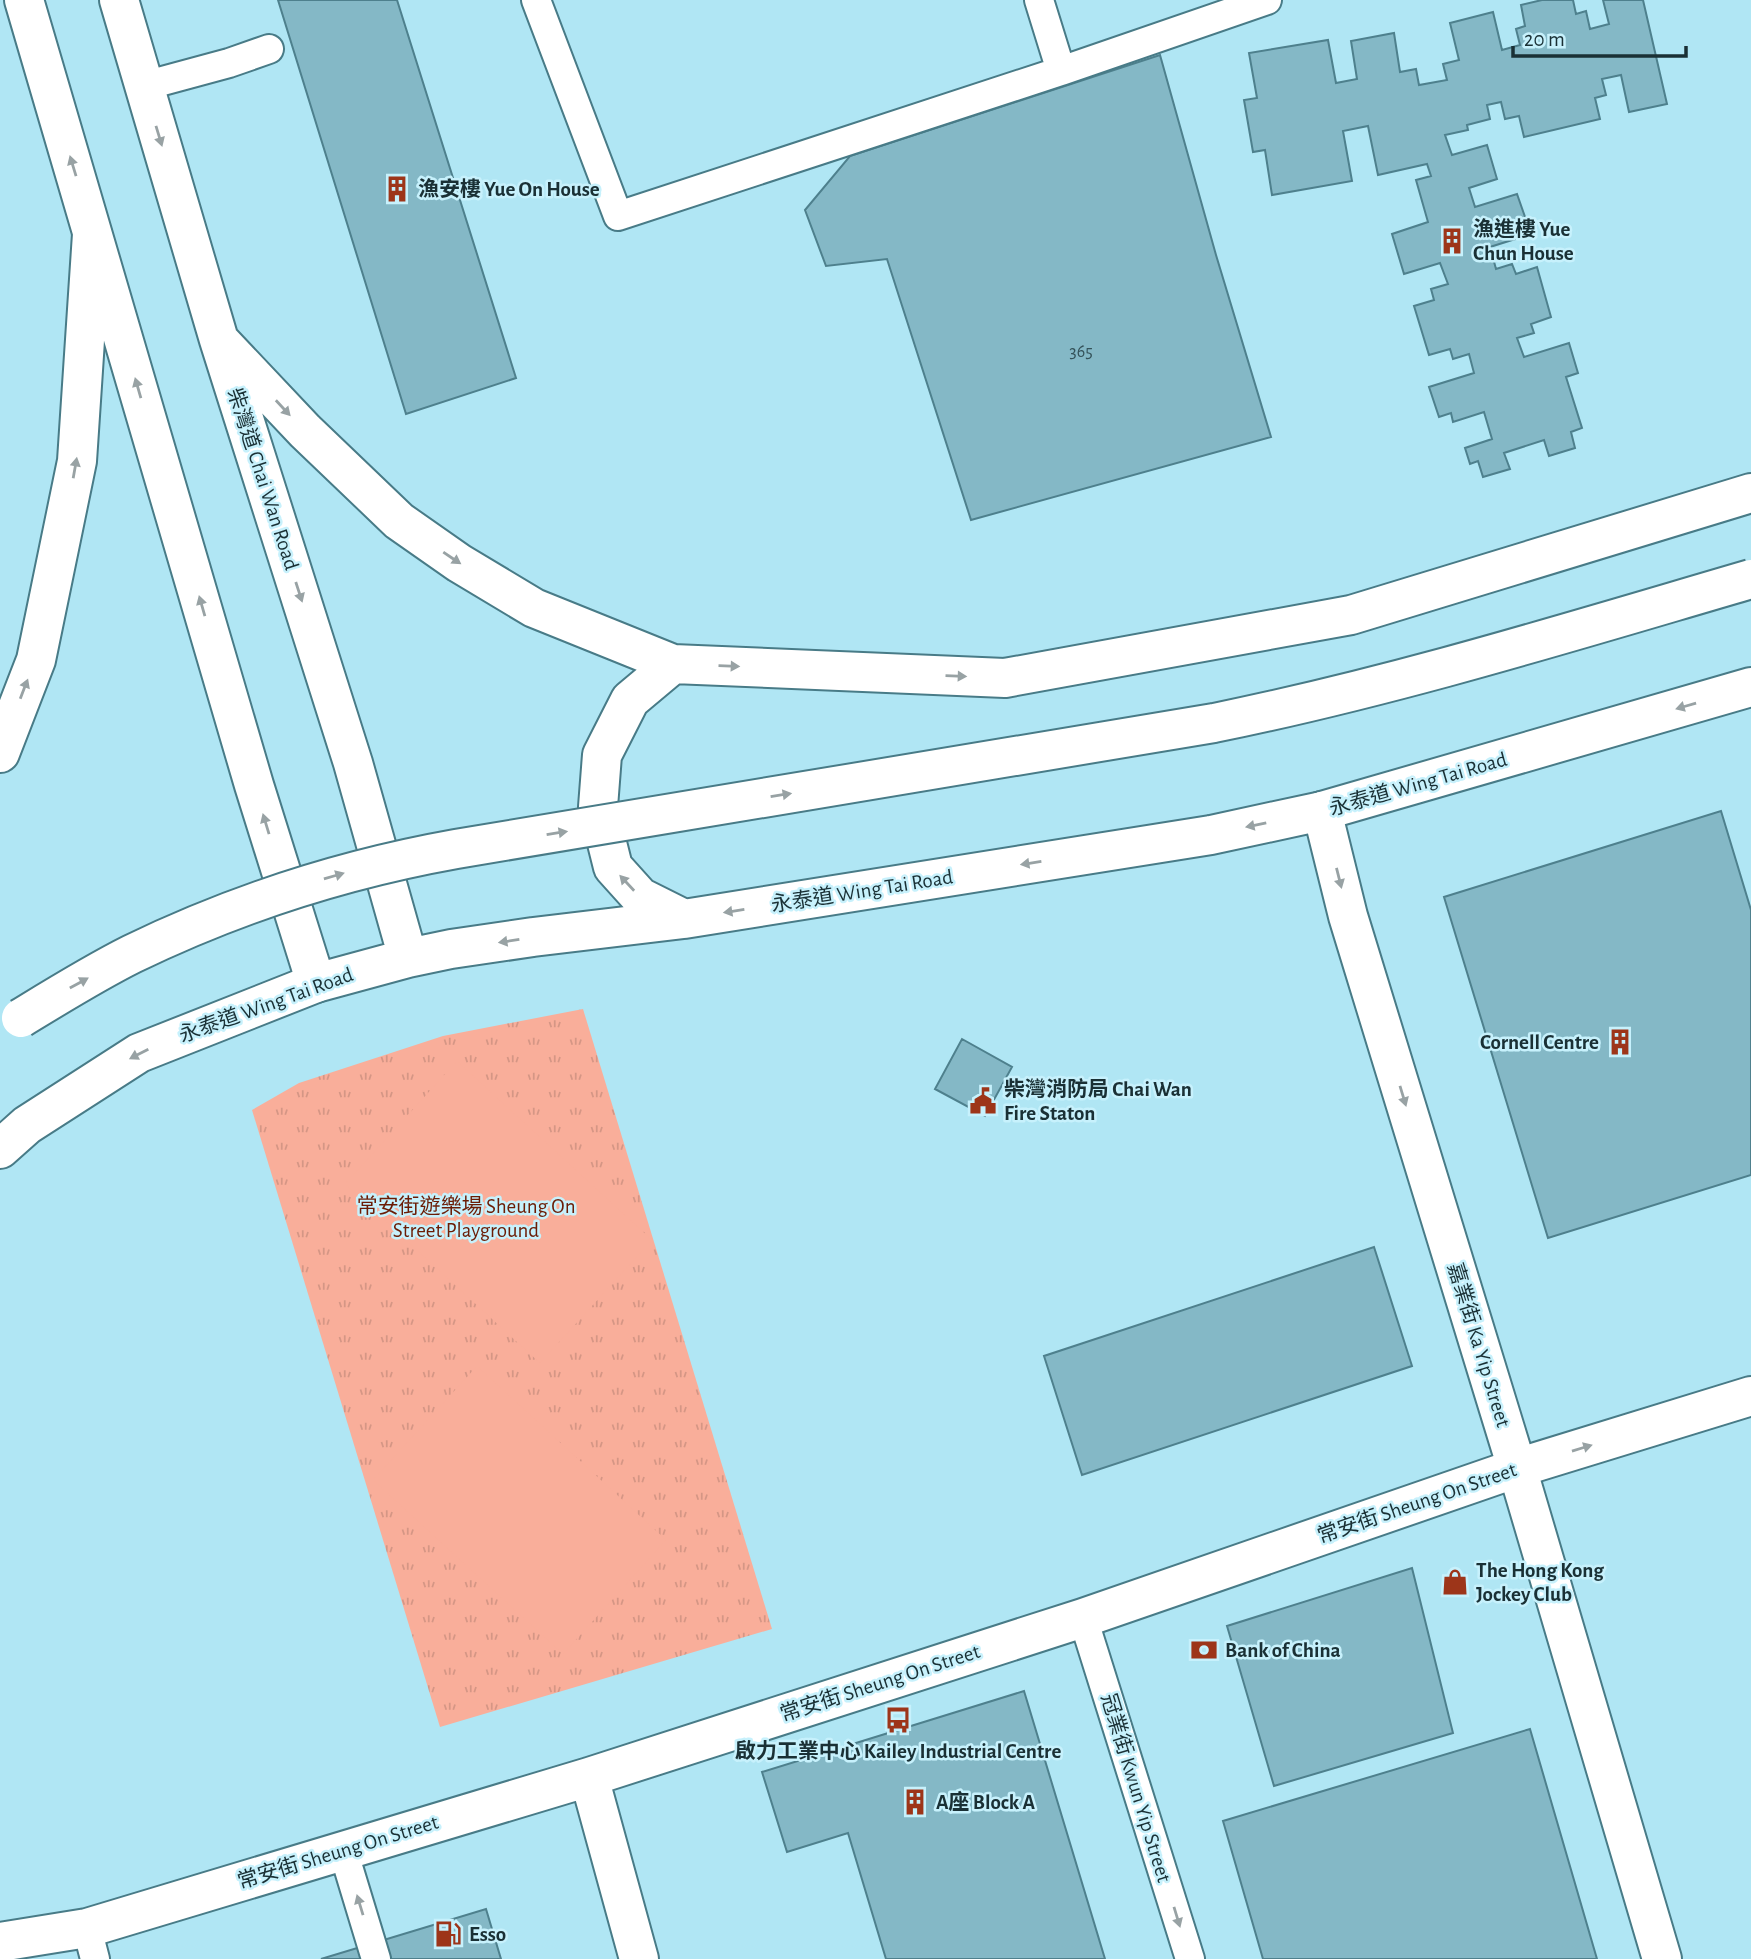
<svg xmlns="http://www.w3.org/2000/svg" width="1751" height="1959" font-family="'Alegreya Sans','Noto Sans TC',sans-serif">
<style>
.grass{fill:url(#grass-tufts)}
.garden{fill:#f9ae9a}
.building{fill:#84b8c6;stroke:#4e808d;stroke-width:2}
.lines{fill:none;stroke-linecap:round;stroke-linejoin:round}
.service-casing{stroke:#487b87;stroke-width:32}
.minor-casing{stroke:#487b87;stroke-width:42}
.tertiary-casing{stroke:#487b87;stroke-width:42}
.secondary-casing{stroke:#487b87;stroke-width:42}
.primary-casing{stroke:#487b87;stroke-width:42}
.service{stroke:#fff;stroke-width:28}
.minor{stroke:#fff;stroke-width:38}
.tertiary{stroke:#fff;stroke-width:38}
.secondary{stroke:#fff;stroke-width:38}
.primary{stroke:#fff;stroke-width:38}
.primary-bridge-casing{stroke:#487b87;stroke-width:42;stroke-linecap:butt}
.primary-bridge{stroke:#fff;stroke-width:38}
.oneway{fill:#98a2a4}
.labels{text-anchor:middle;dominant-baseline:central;stroke-width:5;stroke-linejoin:round;paint-order:stroke}
.number-label{font-size:18px;fill:#345259}
.poi-label{font-size:21px;font-weight:bold;fill:#1a3035;stroke:#c7f1fc;text-anchor:start}
.street-label{font-size:21px;fill:#1a3035;stroke:#c7f1fc}
.park-label{font-size:21px;fill:#6b1c05;stroke:#c7f1fc}
</style>
<defs>
<pattern id="grass-tufts" width="24" height="20" patternUnits="userSpaceOnUse" patternTransform="scale(1.75)"><rect width="24" height="20" fill="#f9ae9a"/><path d="M3 7l-1-3M5 7V3M7 7l1-3M15 17l-1-3M17 17v-4M19 17l1-3" fill="none" stroke="#d59685"/></pattern>
</defs>
<rect width="100%" height="100%" fill="#b0e6f4"/>
<!-- grass -->
<path class="grass" d="M 583,1009 L 772,1629 L 440,1727 L 252,1110 L 299,1083 L 443,1036 Z"/>
<!-- garden -->
<path class="garden" d="M 457,1061 L 652,1240 L 540,1363 L 345,1184 Z
M 477,1366 L 666,1540 L 563,1654 L 373,1480 Z"/>
<!-- building -->
<path class="building" d="M 278,0 L 397,0 L 516,378 L 406,414 Z
M 1542,0 L 1573,0 L 1576,14 L 1586,11 L 1590,29 L 1609,24 L 1603,0 L 1643,0 L 1667,104 L 1629,112 L 1621,75 L 1602,79 L 1606,95 L 1595,98 L 1600,119 L 1524,137 L 1519,116 L 1505,119 L 1501,102 L 1487,105 L 1490,119 L 1467,125 L 1468,130 L 1445,135 L 1452,155 L 1487,145 L 1497,179 L 1469,188 L 1475,207 L 1517,194 L 1531,234 L 1490,247 L 1496,269 L 1512,264 L 1516,274 L 1537,267 L 1551,317 L 1531,324 L 1534,333 L 1517,338 L 1524,357 L 1569,343 L 1578,373 L 1566,377 L 1582,428 L 1571,432 L 1575,448 L 1549,456 L 1544,440 L 1504,453 L 1510,469 L 1483,477 L 1478,461 L 1470,464 L 1465,448 L 1492,439 L 1484,412 L 1453,422 L 1451,413 L 1439,417 L 1429,387 L 1474,373 L 1469,354 L 1453,359 L 1450,349 L 1429,355 L 1414,306 L 1434,300 L 1431,289 L 1448,284 L 1440,263 L 1404,274 L 1392,234 L 1428,222 L 1416,180 L 1431,176 L 1427,164 L 1378,175 L 1368,126 L 1343,131 L 1352,181 L 1272,195 L 1265,150 L 1253,152 L 1244,100 L 1257,98 L 1249,53 L 1328,40 L 1336,83 L 1357,79 L 1351,41 L 1394,33 L 1400,72 L 1416,69 L 1419,85 L 1447,80 L 1443,64 L 1459,60 L 1450,23 L 1493,12 L 1502,50 L 1520,45 L 1516,29 L 1525,26 L 1521,5 Z
M 1160,55 L 1216,255 L 1271,437 L 971,520 L 887,259 L 826,266 L 805,210 L 850,156 Z
M 1721,811 L 1751,910 L 1751,1175 L 1548,1238 L 1444,897 Z
M 962,1039 L 1012,1067 L 985,1116 L 935,1089 Z
M 1374,1247 L 1412,1366 L 1082,1475 L 1044,1356 Z
M 1412,1568 L 1453,1733 L 1274,1786 L 1227,1626 Z
M 1024,1691 L 1105,1959 L 886,1959 L 848,1833 L 787,1852 L 762,1772 Z
M 1530,1729 L 1597,1959 L 1263,1959 L 1223,1821 Z
M 486,1909 L 501,1959 L 321,1959 Z"/>
<g class="lines">
<!-- service casing -->
<g class="service-casing">
<path id="service" d="M 536,0 L 618,216 L 1061,71
M 1039,0 L 1061,71 L 1267,0
M 144,86 L 229,63 L 269,49
M 1083,1618 L 1190,1959
M 343,1850 L 376,1959
M 87,1928 L 95,1959"/>
</g>
<!-- minor casing -->
<g class="minor-casing">
<path id="minor" d="M 1662,1959 L 1517,1468 L 1751,1396"/>
</g>
<!-- tertiary casing -->
<g class="tertiary-casing">
<path id="tertiary" d="M 589,1777 L 639,1959
M 0,1942 L 87,1928 L 589,1777 L 1083,1618 L 1517,1468 L 1348,916 L 1322,811"/>
</g>
<!-- secondary casing -->
<g class="secondary-casing">
<path id="secondary" d="M 0,753 L 36,660 L 77,461 L 92,234
M 0,1149 L 27,1125 L 139,1053 L 316,983"/>
</g>
<!-- primary casing -->
<g class="primary-casing">
<path id="primary" d="M 24,0 L 254,785 L 316,983 L 408,958 L 451,949 L 533,937 L 684,919 L 1211,835 L 1322,811 L 1751,687
M 119,0 L 219,340 L 353,763 L 408,958
M 219,340 L 305,431 L 399,521 L 459,563 L 534,608 L 673,664 L 1005,678 L 1351,615 L 1751,493
M 673,664 L 630,700 L 602,755 L 598,807 L 613,867 L 640,897 L 684,919"/>
</g>
<!-- service -->
<use href="#service" class="service"/>
<!-- minor -->
<use href="#minor" class="minor"/>
<!-- tertiary -->
<use href="#tertiary" class="tertiary"/>
<!-- secondary -->
<use href="#secondary" class="secondary"/>
<!-- primary -->
<use href="#primary" class="primary"/>
<!-- primary-bridge casing -->
<g class="primary-bridge-casing">
<path id="primary-bridge" d="M 21,1018 C 57,996 94,973 132,954 C 235,904 344,869 456,849 L 1214,723 C 1396,686 1573,631 1751,579"/>
</g>
<!-- primary-bridge -->
<use href="#primary-bridge" class="primary-bridge"/>
</g>
<!-- one-way arrows -->
<defs><path id="oneway-solid" d="M-6-.8H1V-3.2L6.5 0L1 3.2V.8H-6Z" transform="scale(1.75)"/></defs>
<g class="oneway">
<use href="#oneway-solid" transform="translate(159 136) rotate(73)"/>
<use href="#oneway-solid" transform="translate(73 166) rotate(-107)"/>
<use href="#oneway-solid" transform="translate(138 388) rotate(-106)"/>
<use href="#oneway-solid" transform="translate(283 408) rotate(47)"/>
<use href="#oneway-solid" transform="translate(75 468) rotate(-80)"/>
<use href="#oneway-solid" transform="translate(452 558) rotate(34)"/>
<use href="#oneway-solid" transform="translate(299 592) rotate(72)"/>
<use href="#oneway-solid" transform="translate(202 606) rotate(-106)"/>
<use href="#oneway-solid" transform="translate(729 666) rotate(2)"/>
<use href="#oneway-solid" transform="translate(956 676) rotate(2)"/>
<use href="#oneway-solid" transform="translate(24 689) rotate(-69)"/>
<use href="#oneway-solid" transform="translate(1686 706) rotate(164)"/>
<use href="#oneway-solid" transform="translate(781 795) rotate(-9)"/>
<use href="#oneway-solid" transform="translate(266 824) rotate(-107)"/>
<use href="#oneway-solid" transform="translate(1256 825) rotate(168)"/>
<use href="#oneway-solid" transform="translate(557 833) rotate(-9)"/>
<use href="#oneway-solid" transform="translate(1031 863) rotate(171)"/>
<use href="#oneway-solid" transform="translate(334 876) rotate(-16)"/>
<use href="#oneway-solid" transform="translate(1339 878) rotate(76)"/>
<use href="#oneway-solid" transform="translate(627 883) rotate(-133)"/>
<use href="#oneway-solid" transform="translate(734 911) rotate(171)"/>
<use href="#oneway-solid" transform="translate(509 941) rotate(171)"/>
<use href="#oneway-solid" transform="translate(79 983) rotate(-29)"/>
<use href="#oneway-solid" transform="translate(139 1054) rotate(153)"/>
<use href="#oneway-solid" transform="translate(1403 1096) rotate(73)"/>
<use href="#oneway-solid" transform="translate(1582 1448) rotate(-17)"/>
<use href="#oneway-solid" transform="translate(360 1905) rotate(-107)"/>
<use href="#oneway-solid" transform="translate(1177 1917) rotate(73)"/>
</g>
<!-- icons -->
<defs>
<g id="building-bare" transform="scale(2.1)"><path d="M-4-6H4V6H1V3H-1V6H-4ZM-2.5-4.3h1.7v1.8h-1.7ZM.8-4.3h1.7v1.8H.8ZM-2.5-1h1.7V.8h-1.7ZM.8-1h1.7V.8H.8Z" fill="#9d3519" stroke="#c7f1fc" stroke-width="2.5" paint-order="stroke"/></g>
<g id="civic-bare" transform="scale(2.1)"><path d="M-.6-6.5H3V-4.5H.6V-3L4-1V1h2V6H-6V1h2V-1L-.6-3ZM-1.2 2.5V6h2.4V2.5Z" fill="#9d3519" stroke="#c7f1fc" stroke-width="2.5" paint-order="stroke"/></g>
<g id="shop-bare" transform="scale(2.1)"><path d="M-5-2.5h2.3a2.7 3.5 0 0 1 5.4 0H5L5.5 6h-11ZM-1.5-2.5h3a1.5 2.3 0 0 0-3 0Z" fill="#9d3519" stroke="#c7f1fc" stroke-width="2.5" paint-order="stroke"/></g>
<g id="bank-bare" transform="scale(2.1)"><path d="M-6-4H6V4H-6ZM0-2.3a2.3 2.3 0 1 0 0 4.6a2.3 2.3 0 1 0 0-4.6Z" fill="#9d3519" stroke="#c7f1fc" stroke-width="2.5" paint-order="stroke"/></g>
<g id="bus-bare" transform="scale(2.1)"><path d="M-5-6H5V4H4V6H2V4H-2V6H-4V4H-5ZM-3.5-4V0h7V-4ZM-3.5 1.2v1.5H-2V1.2ZM2 1.2v1.5H3.5V1.2Z" fill="#9d3519" stroke="#c7f1fc" stroke-width="2.5" paint-order="stroke"/></g>
<g id="fuel-bare" transform="scale(2.1)"><path d="M-5.5-6h7V0h2V4h1.3V-2.5L3-4.5l.8-.8L6-3V5H2.5V1h-1V6h-7ZM-4.2-4.7v3.2H.2V-4.7Z" fill="#9d3519" stroke="#c7f1fc" stroke-width="2.5" paint-order="stroke"/></g>
</defs>
<g fill-rule="evenodd">
<use href="#building-bare" x="397" y="189"/>
<use href="#building-bare" x="1452" y="241"/>
<use href="#building-bare" x="1620" y="1042"/>
<use href="#civic-bare" x="983" y="1101"/>
<use href="#shop-bare" x="1455" y="1582"/>
<use href="#bank-bare" x="1204" y="1650"/>
<use href="#bus-bare" x="898" y="1720"/>
<use href="#building-bare" x="915" y="1802"/>
<use href="#fuel-bare" x="448" y="1934"/>
</g>
<g class="labels">
<!-- number labels -->
<g class="number-label">
<text x="1081" y="352">365</text>
</g>
<!-- poi labels -->
<g class="poi-label">
<text x="418" y="189">漁安樓 Yue On House</text>
<text x="1473" y="229">漁進樓 Yue<tspan x="1473" dy="24">Chun House</tspan></text>
<text x="1599" y="1042" text-anchor="end">Cornell Centre</text>
<text x="1004" y="1089">柴灣消防局 Chai Wan<tspan x="1004" dy="24">Fire Staton</tspan></text>
<text x="1476" y="1570">The Hong Kong<tspan x="1476" dy="24">Jockey Club</tspan></text>
<text x="1225" y="1650">Bank of China</text>
<text x="898" y="1751" text-anchor="middle">啟力工業中心 Kailey Industrial Centre</text>
<text x="936" y="1802">A座 Block A</text>
<text x="469" y="1934">Esso</text>
</g>
<!-- street labels -->
<g class="street-label">
<text transform="translate(263 479) rotate(72)">柴灣道 Chai Wan Road</text>
<text transform="translate(1418 784) rotate(-16)">永泰道 Wing Tai Road</text>
<text transform="translate(862 891) rotate(-9)">永泰道 Wing Tai Road</text>
<text transform="translate(266 1005) rotate(-20)">永泰道 Wing Tai Road</text>
<text transform="translate(1479 1345) rotate(73)">嘉業街 Ka Yip Street</text>
<text transform="translate(1417 1503) rotate(-19)">常安街 Sheung On Street</text>
<text transform="translate(880 1683) rotate(-18)">常安街 Sheung On Street</text>
<text transform="translate(1136 1788) rotate(73)">冠業街 Kwun Yip Street</text>
<text transform="translate(338 1852) rotate(-17)">常安街 Sheung On Street</text>
</g>
<!-- park labels -->
<g class="park-label">
<text x="466" y="1206">常安街遊樂場 Sheung On<tspan x="466" dy="24">Street Playground</tspan></text>
</g>
</g>
<!-- scale -->
<path d="M1513 46v10h173v-10" fill="none" stroke="#1a3035" stroke-width="3.5"/>
<text x="1524" y="46" font-size="21" fill="#1a3035" stroke="#c7f1fc" stroke-width="5" paint-order="stroke">20 m</text>
</svg>
